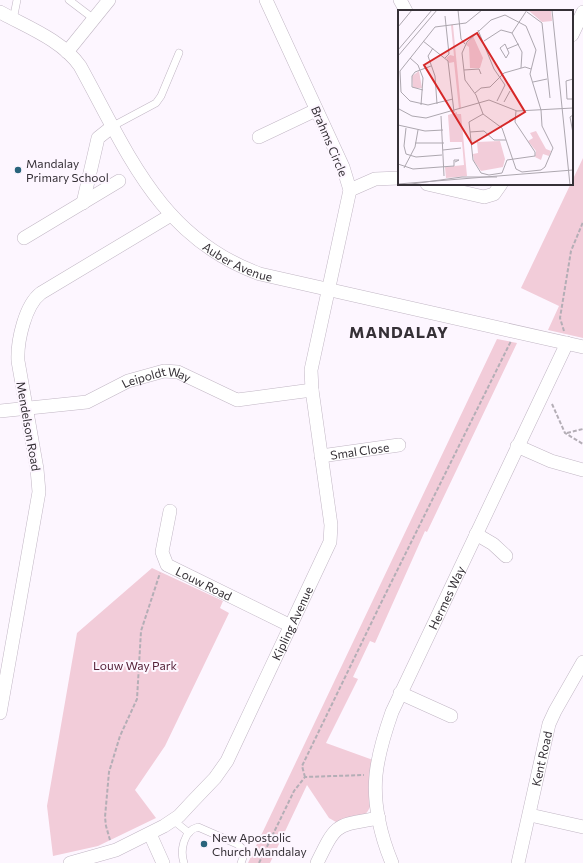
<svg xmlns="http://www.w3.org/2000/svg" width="583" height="863" font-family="Commissioner,sans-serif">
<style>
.green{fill:#f2ccd9}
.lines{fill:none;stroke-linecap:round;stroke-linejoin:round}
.lane-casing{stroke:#c1b6c4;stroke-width:8}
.street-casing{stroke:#c1b6c4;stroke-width:14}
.path{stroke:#b4aeb6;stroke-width:2;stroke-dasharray:4 2;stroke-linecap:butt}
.lane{stroke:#fff;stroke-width:7}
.street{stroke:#fff;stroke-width:13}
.poi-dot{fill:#29647c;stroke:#fdf6ff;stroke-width:1.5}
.labels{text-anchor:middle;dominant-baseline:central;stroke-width:4;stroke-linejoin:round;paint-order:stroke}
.street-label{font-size:12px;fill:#353036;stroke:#fdf6ff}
.poi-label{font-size:12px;fill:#353036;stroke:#fdf6ff;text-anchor:start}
.park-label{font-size:12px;fill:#562239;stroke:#fdf6ff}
.district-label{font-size:16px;font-weight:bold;letter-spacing:1px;fill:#353036;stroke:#fdf6ff}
.inset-road{fill:none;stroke:#ada7af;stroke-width:1}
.view{fill:#d62828;fill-opacity:0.15;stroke:#d62828;stroke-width:2}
.inset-edge{fill:none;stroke:#353036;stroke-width:2}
</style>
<rect width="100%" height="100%" fill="#fdf6ff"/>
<!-- green -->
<path class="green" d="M 583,158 L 583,338 L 548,330 L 559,306 L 521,288 Z
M 497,339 L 517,343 L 427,532 L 425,531 L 375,643 L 370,641 L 353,677 L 358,679 L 326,743 L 373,760 C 373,773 376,808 364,815 C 357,819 345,820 336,822 L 329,818 L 307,785 L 270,863 L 248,863 Z
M 152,568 L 223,601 L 220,608 L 229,613 L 165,746 L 135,790 L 156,818 L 98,846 L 53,856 L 47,806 L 77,633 Z"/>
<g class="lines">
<!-- lane casing -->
<g class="lane-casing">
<path id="lane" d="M 69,0 L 94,19
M 13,20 L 17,0
M 113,126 L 156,103 L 161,96 L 179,53
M 173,820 L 189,833
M 184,863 C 180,851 183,831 198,827 L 237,844 C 245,849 245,854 241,863"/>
</g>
<!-- street casing -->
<g class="street-casing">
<g id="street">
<path d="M 400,0 L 406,11"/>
<path id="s1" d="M 0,12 C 27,27 62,40 80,66 C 128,153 160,238 260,274 L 583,347"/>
<path d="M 572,35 L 583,12"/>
<path d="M 67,52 L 109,0"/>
<path d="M 259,137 L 316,110"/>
<path d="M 427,184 L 484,197 L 494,194 L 501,184"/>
<path d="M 350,190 L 375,179 L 399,178"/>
<path d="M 83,203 L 98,138 L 113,126"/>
<path d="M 24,238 L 119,181"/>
<path id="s2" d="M 0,411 L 87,402 L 128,381 L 164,371 L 178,372 L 237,400 L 312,390"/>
<path d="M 517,446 L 551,461 L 583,470"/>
<path id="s3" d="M 321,456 L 399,445"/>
<path id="s4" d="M 170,511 L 162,552 L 167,565 L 291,626"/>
<path d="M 476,534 L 493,544 L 506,556"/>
<path d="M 400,693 L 451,716"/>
<path d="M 0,713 L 39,492 L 37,469 L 18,361 C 17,341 25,305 41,293 L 171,215"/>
<path d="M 530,815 L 583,827"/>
<path d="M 150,834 L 163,863"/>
<path id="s5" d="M 70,863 L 116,850 L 164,826 L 179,816 L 192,802 L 215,778 L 227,761 L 330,542 L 331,525 L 312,390 L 311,370 L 350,190 L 343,167 L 266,0"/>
<path d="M 317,863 C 337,822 335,826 379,818"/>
<path id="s6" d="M 392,863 C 381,837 373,804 376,775 C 378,754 385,732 392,712 L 567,343"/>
<path id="s7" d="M 518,863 L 549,724 L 555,711 L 583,662"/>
</g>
</g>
<!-- path -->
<path class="path" d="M 564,331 L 560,318 L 571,251 L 583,222
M 552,404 L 565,433 L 583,444
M 567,433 L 583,429
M 305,777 L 302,766 L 381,603 L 511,341
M 110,840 L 106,826 L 105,817 L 109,772 L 120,736 L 137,699 L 141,631 L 160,573
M 259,863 L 294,791 L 305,777 L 364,775"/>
<!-- lane -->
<use href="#lane" class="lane"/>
<!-- street -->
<use href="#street" class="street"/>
</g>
<!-- markers -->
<g class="poi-dot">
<circle cx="18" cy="170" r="4"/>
<circle cx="204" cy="844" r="4"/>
</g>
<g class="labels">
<!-- street labels -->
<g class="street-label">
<text transform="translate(330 141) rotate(67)">Brahms Circle</text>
<text stroke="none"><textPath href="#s1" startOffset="355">Auber Avenue</textPath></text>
<text stroke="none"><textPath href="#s2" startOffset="163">Leipoldt Way</textPath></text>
<text transform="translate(29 426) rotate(80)">Mendelson Road</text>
<text stroke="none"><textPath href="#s3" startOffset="39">Smal Close</textPath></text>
<text stroke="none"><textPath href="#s4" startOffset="97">Louw Road</textPath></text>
<text stroke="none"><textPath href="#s6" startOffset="282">Hermes Way</textPath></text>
<text stroke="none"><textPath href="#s5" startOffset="345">Kipling Avenue</textPath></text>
<text stroke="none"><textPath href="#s7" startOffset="107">Kent Road</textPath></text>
</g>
<!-- poi labels -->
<g class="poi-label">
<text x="26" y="163">Mandalay<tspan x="26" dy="14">Primary School</tspan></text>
<text x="212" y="837">New Apostolic<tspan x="212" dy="14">Church Mandalay</tspan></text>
</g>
<!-- park labels -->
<g class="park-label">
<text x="135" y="665">Louw Way Park</text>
</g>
<!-- district labels -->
<g class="district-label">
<text x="399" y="331">MANDALAY</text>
</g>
</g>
<!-- overview -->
<g transform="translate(398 10)">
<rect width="175" height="175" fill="#fdf6ff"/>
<path d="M 130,0 L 153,0 L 154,11 L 144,12 ZM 53,15 L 55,15 L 63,98 L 61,99 L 56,52 L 51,53 L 48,48 L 52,45 L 56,46 ZM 75,26 L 85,48 L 82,58 L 72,58 L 71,37 L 68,35 ZM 21,61 L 24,78 L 15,78 L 14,66 ZM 59,102 L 59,104 L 63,104 L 69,166 L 48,168 L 47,157 L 66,155 L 64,132 L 52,132 L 50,105 ZM 138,121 L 148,139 L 153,141 L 151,146 L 145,144 L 143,150 L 137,147 L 138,141 L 130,131 L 135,128 L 132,123 ZM 102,131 L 107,149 L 105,157 L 83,161 L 76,151 L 75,144 L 80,143 L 79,132 Z" fill="#f2ccd9"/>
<path class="inset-road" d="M 60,0 L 63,29 L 67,34M 154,0 L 172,175M 129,2 L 144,13 L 152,88M 107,5 L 128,16 L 138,40 L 132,64 L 143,100 L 144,116 L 155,138 L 147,157 L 143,160 L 124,162 L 118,159 L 104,118 L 85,104 L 78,85 L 67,70 L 64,43 L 69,32 L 93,10 ZM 47,6 L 51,44 L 47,48M 0,17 L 14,0M 80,20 L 96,59 L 107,75 L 99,91M 114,23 L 129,0M 25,31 L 50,51 L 56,102M 86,31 L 103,20 L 114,23 L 124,42 L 123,58M 107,34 L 111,43 L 108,48 L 102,38 ZM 35,38 L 30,46 L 37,66 L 39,94M 109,39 L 121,34M 0,40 L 34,0M 0,46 L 39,0M 12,48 L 20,55 L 25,68 L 23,95M 66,60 L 81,59 L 83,64M 175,69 L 168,71 L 169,89 L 175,89M 135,72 L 149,69M 25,80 L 14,77 L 14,66 L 17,62 L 33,56M 77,83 L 83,78 L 92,77 L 106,63 L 127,57 L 133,59M 55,89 L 30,95 L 12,91 L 3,82 L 2,61 L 37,17 L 68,13 L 84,0M 106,92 L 112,81M 1,99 L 14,106 L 28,108 L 91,90 L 119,101 L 175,98M 85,104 L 71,112 L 75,150 L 83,163 L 91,165 L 104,163 L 109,150 L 137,146 L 137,142 L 117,112 L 118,101M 175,105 L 172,107 L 175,123M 43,106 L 46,166M 0,115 L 27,121 L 45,120M 8,118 L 6,136 L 8,144 L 18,147 L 44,145M 72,122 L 86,121 L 96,130 L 108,130M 17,133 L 46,133M 45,140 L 63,138M 0,154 L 15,159 L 56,156 L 56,150 L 61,150 L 57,152M 6,158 L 17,137 L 20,120M 0,174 L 175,160M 6,175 L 64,167 L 99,167"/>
<path class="view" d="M 79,23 L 127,102 L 74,134 L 26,55 Z"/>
<rect width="175" height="175" class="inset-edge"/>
</g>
</svg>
